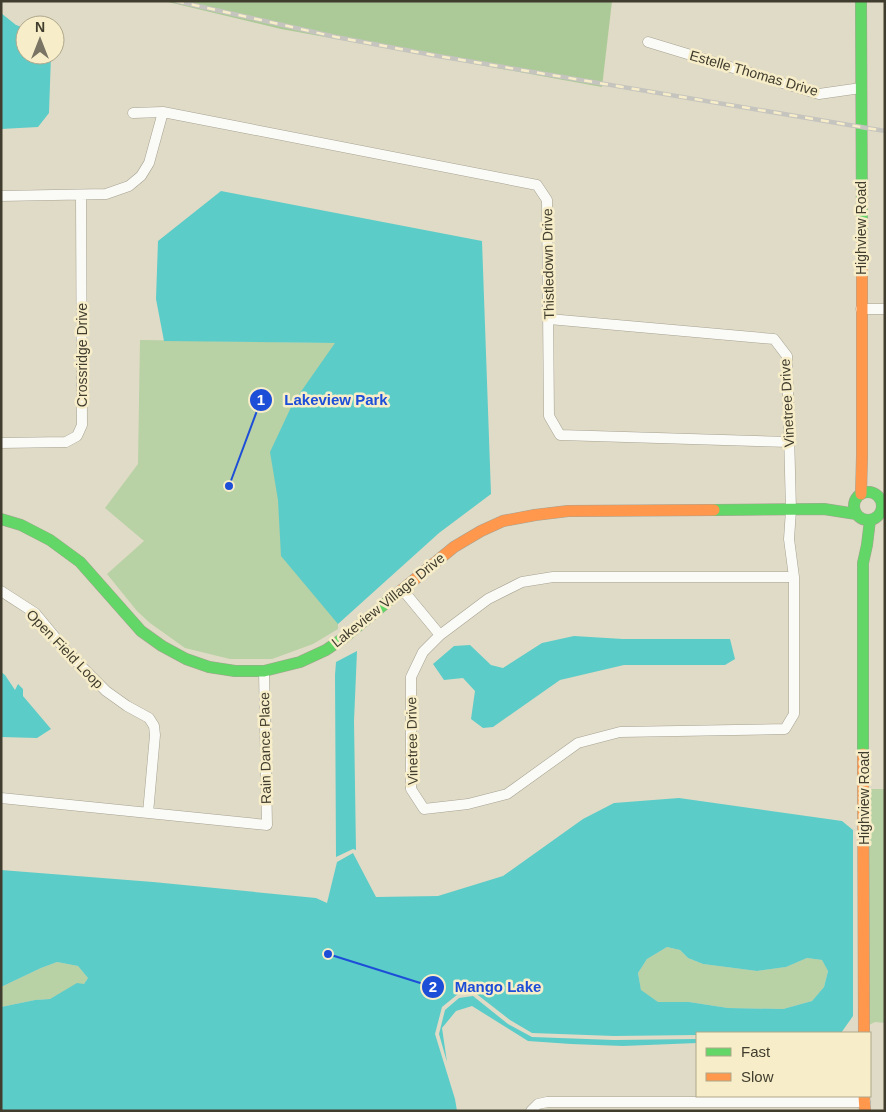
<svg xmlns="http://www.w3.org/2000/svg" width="886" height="1112" font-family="Arial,sans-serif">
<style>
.green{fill:#b8d1a5}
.forest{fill:#acca97}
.water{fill:#5cccc8;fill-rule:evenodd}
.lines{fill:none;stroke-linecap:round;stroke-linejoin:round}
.street-casing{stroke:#a6a292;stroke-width:11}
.fast-casing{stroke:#a6a292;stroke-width:12}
.slow-casing{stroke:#a6a292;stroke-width:12}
.street{stroke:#fafaf6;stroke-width:10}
.fast{stroke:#63d668;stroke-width:11}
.slow{stroke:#ff974d;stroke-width:11}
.rail-casing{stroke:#c5c4be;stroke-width:4.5}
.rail{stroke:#f7eec9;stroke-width:2.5;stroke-dasharray:8;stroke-linecap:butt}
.labels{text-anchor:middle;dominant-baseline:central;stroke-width:5;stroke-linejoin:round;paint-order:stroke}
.street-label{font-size:14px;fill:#413d2e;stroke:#f7eec9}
.leader{fill:none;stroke:#1d4ed8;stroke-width:2}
.callout-dot{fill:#1d4ed8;stroke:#f7eec9;stroke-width:2}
.mark-label{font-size:15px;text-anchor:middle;font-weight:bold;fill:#fff}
.callout-label{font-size:15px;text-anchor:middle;font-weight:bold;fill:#1d4ed8;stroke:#f7eec9;stroke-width:5;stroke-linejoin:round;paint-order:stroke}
</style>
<rect width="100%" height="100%" fill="#e0dbc6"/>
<!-- green -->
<path class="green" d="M 140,340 L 336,343 L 338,629 L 313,644 L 272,659 L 230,659 L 185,648 L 150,623 L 137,611 L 107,574 L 144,541 L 105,508 L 138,464 Z
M 868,789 L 885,789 L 885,1023 L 875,1022 L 869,1025 Z
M 667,947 L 680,950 L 688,958 L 703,964 L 757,971 L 786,967 L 807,958 L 822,960 L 828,970 L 824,987 L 812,1001 L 783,1009 L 728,1008 L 689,1002 L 658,1002 L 641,991 L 638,973 L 647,959 Z
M 57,962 L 78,966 L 88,978 L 84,984 L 77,984 L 50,999 L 35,1000 L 1,1007 L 1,987 L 41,968 Z"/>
<!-- forest -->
<path class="forest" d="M 164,1 L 612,1 L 602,87 L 281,29 Z"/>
<!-- water -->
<path class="water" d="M 1,13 L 16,25 L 25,28 L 25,55 L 51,55 L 49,113 L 38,127 L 1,129 Z
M 221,191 L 482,241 L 491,494 L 439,533 L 338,624 L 281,556 L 278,500 L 270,452 L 293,403 L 335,343 L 164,341 L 156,299 L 158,241 Z
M 574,636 L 623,639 L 730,639 L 735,659 L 725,665 L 624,665 L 560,680 L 493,727 L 483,728 L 471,719 L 475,691 L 463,678 L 444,680 L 433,664 L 454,646 L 470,645 L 491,665 L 503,668 L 542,643 Z
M 357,651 L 354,721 L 356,850 L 353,849 L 336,857 L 335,675 L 336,662 Z
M 1,672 L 5,675 L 15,690 L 18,684 L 23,689 L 23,696 L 51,729 L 37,738 L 1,737 Z
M 679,798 L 842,821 L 853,830 L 853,1016 L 841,1033 L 697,1033 L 697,1035 L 614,1036 L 532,1033 L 510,1020 L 474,992 L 458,994 L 442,1007 L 435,1034 L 455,1099 L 457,1111 L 1,1111 L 1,1007 L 35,1000 L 50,999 L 77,983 L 84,984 L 88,978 L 78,966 L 57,962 L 41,968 L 1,987 L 1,870 L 153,882 L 316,898 L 327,903 L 337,862 L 353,853 L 376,897 L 438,896 L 503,876 L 583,819 L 614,803 ZM 667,947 L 680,950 L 688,958 L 703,964 L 757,971 L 786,967 L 807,958 L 822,960 L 828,971 L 824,987 L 812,1001 L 783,1009 L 728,1008 L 689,1002 L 658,1002 L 641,990 L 638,973 L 647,959 Z
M 473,996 L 508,1024 L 532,1037 L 614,1040 L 697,1039 L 697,1043 L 623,1046 L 571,1044 L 528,1041 L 472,1006 L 456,1011 L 442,1028 L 447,1062 L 439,1034 L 445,1010 L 459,998 Z"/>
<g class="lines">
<!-- street casing -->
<g class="street-casing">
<path id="street" d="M 648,42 L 819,94 L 861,88
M 133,113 L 163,112 L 537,185 L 547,200 L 549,416 L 560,435 L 790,442
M 1,196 L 106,194 L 129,186 L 141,176 L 149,163 L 163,112
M 861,309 L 885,309
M 549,319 L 774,339 L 787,356 L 791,510 L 789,539 L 794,577 L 794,714 L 785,729 L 620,732 L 578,743 L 507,794 L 468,804 L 424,809 L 411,789 L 411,677 L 423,652 L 440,635 L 488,599 L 522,582 L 553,577 L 794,577
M 1,443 L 66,442 L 77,436 L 82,425 L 81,195
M 402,589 L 440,635
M 1,591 L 35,613 L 68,653 L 106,691 L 127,706 L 149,718 L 154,726 L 155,735 L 148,813
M 1,798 L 267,825 L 264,671
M 531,1111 L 538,1104 L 547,1102 L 865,1102"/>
</g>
<!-- fast casing -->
<g class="fast-casing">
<path id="fast" d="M 861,1 L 862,233
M854 506a14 14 0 1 1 28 0a14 14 0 1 1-28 0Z
M 714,510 L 824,509 L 856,514
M 1,519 L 21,525 L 50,540 L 80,562 L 141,631 L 162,646 L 186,659 L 209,667 L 235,671 L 264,671 L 300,662 L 326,650 L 345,637 L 397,594
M 863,754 L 863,563 L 867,545 L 870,520"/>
</g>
<!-- slow casing -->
<g class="slow-casing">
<path id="slow" d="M 861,494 L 862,456 L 862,233
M 397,594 L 454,547 L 481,531 L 503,521 L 535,515 L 568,511 L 714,510
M 863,754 L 864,1033
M 864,1096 L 865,1111"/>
</g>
<!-- street -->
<use href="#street" class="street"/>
<!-- fast -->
<use href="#fast" class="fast"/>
<!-- slow -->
<use href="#slow" class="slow"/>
<!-- rail casing -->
<g class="rail-casing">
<path id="rail" d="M 176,1 L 336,37 L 438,56 L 885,131"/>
</g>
<!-- rail -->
<use href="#rail" class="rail"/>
</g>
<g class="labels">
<!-- street labels -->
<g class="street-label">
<text transform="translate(754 73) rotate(16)">Estelle Thomas Drive</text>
<text transform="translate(861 228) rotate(-90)">Highview Road</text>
<text transform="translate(548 264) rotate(-91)">Thistledown Drive</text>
<text transform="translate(82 355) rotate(-90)">Crossridge Drive</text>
<text transform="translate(787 403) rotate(-93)">Vinetree Drive</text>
<text transform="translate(388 600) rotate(-39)">Lakeview Village Drive</text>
<text transform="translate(65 649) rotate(46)">Open Field Loop</text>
<text transform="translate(412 741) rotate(-91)">Vinetree Drive</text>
<text transform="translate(265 748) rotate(-91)">Rain Dance Place</text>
<text transform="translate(864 798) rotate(-90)">Highview Road</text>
</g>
</g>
<!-- callouts -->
<path class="leader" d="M229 486L261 400M328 954L433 987"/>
<g class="callout-dot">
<circle cx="229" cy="486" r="5"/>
<circle cx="328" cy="954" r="5"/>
<circle cx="261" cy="400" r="12"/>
<circle cx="433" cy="987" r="12"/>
</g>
<g class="mark-label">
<text x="261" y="405">1</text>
<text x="433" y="992">2</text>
</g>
<g class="callout-label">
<text x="336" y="405">Lakeview Park</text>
<text x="498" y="992">Mango Lake</text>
</g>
<!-- border -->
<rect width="886" height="1112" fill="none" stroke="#413d2e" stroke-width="5"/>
<!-- legend -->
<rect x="696" y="1032" width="175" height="65" fill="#f7eec9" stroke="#aea78b"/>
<rect x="706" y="1048" width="25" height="8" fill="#63d668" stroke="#aea78b"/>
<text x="741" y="1057" font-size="15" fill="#413d2e">Fast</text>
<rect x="706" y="1073" width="25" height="8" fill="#ff974d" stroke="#aea78b"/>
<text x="741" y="1082" font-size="15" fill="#413d2e">Slow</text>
<!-- north arrow -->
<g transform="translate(40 40)"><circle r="24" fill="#f7eec9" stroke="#aea78b"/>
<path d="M0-4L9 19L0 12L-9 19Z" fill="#797463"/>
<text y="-8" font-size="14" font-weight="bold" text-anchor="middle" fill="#413d2e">N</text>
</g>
</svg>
